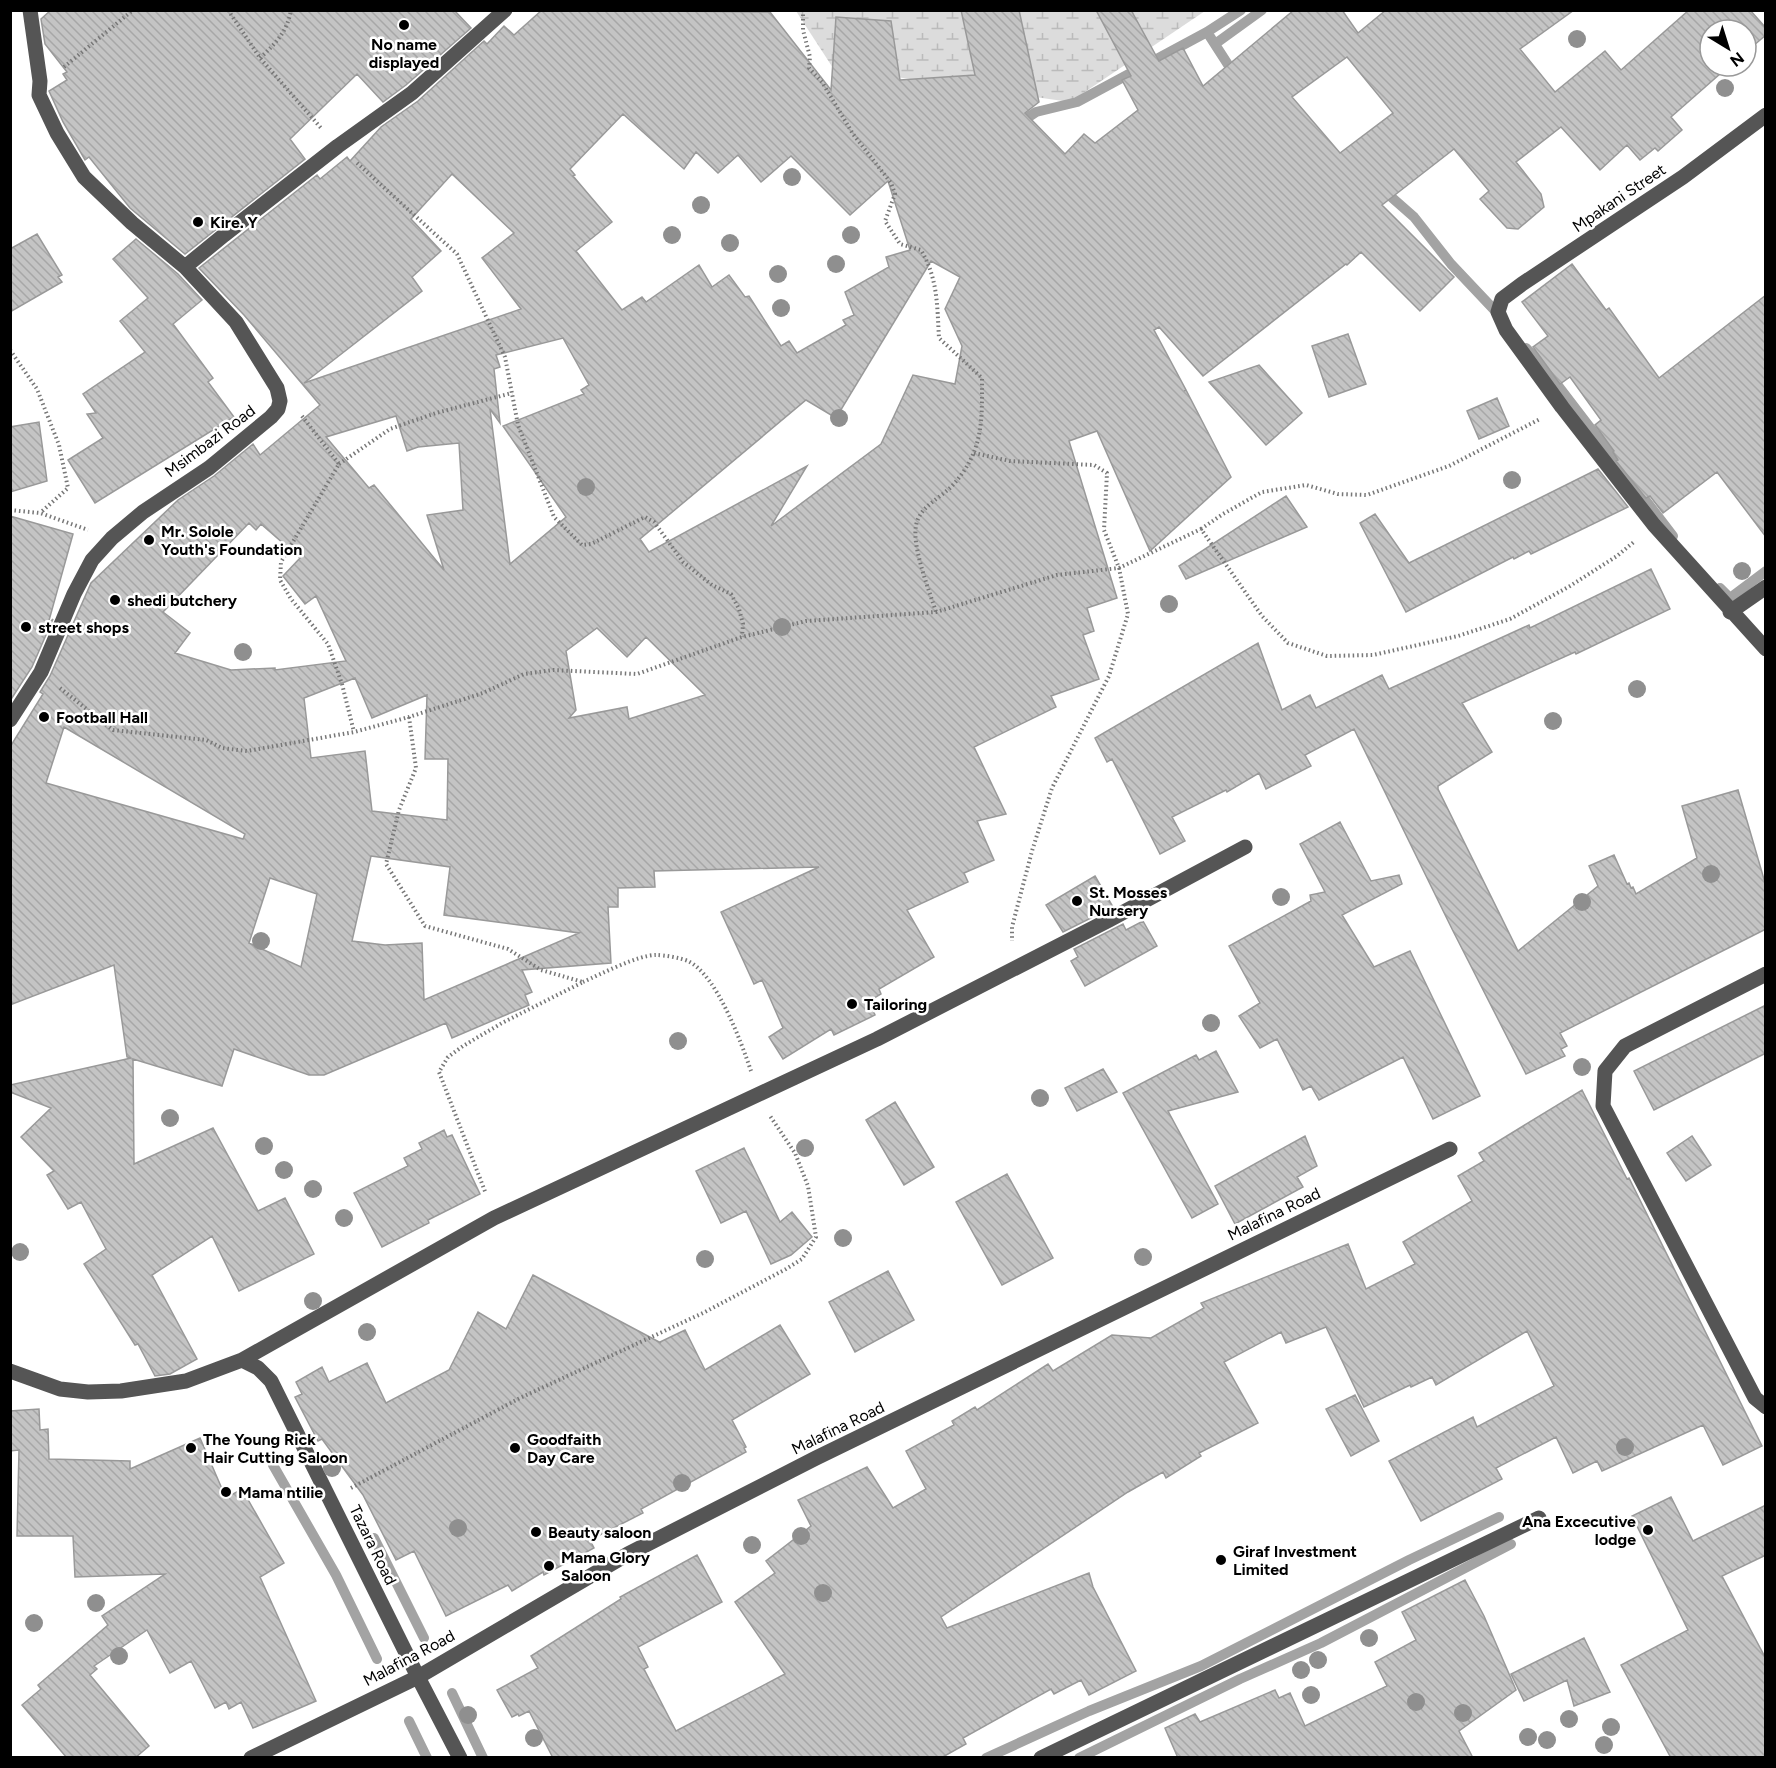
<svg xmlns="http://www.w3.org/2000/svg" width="1776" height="1768" font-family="Figtree,sans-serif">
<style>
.wetland{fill:url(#wetland-marsh)}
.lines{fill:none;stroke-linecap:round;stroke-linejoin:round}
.stream{stroke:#a3a3a3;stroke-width:10}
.building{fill:url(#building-back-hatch);stroke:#999;stroke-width:1.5;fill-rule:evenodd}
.path{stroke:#777;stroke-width:4;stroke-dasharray:1.5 3;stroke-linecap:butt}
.minor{stroke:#555;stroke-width:15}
.tree{fill:#8f8f8f}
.poi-dot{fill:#000;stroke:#fff;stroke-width:2}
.labels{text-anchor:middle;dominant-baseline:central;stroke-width:5;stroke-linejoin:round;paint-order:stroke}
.poi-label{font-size:16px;font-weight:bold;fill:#000;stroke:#fff;text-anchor:start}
.street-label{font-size:16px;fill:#000;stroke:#fff}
</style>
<defs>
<pattern id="wetland-marsh" width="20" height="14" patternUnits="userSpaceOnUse" patternTransform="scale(1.5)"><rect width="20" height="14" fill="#dcdcdc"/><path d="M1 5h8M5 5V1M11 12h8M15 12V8" fill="none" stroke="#bbb"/></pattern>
<pattern id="building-back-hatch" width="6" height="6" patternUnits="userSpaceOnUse" patternTransform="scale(1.5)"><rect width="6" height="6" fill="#c4c4c4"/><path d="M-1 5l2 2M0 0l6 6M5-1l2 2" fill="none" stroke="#a7a7a7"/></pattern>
</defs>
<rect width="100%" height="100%" fill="#fff"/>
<!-- wetland -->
<path class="wetland" d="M 796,11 L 1205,11 L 1070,102 L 833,68 Z"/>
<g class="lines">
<!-- stream -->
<path class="stream" d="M 1207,32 L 1236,77
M 1215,44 L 1262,10
M 1018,124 L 1036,112 L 1077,102 L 1207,32 L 1241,10
M 1381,188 L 1414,217 L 1451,264 L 1501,317
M 1526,348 L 1543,366 L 1673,536
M 1720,588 L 1730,598 L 1766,571
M 273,1465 L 336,1575 L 377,1659
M 374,1538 L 424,1638
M 452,1693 L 483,1758
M 409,1721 L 427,1758
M 986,1758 L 1089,1711 L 1201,1666 L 1409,1560 L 1499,1517
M 1079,1758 L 1240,1679 L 1321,1643 L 1511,1544"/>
</g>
<!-- building -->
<path class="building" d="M 51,10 L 454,10 L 471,28 L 406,85 L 383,102 L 357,74 L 290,139 L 305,159 L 185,254 L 130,208 L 89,157 L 85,160 L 63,122 L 49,91 L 67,80 L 63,74 L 67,72 L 45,44 L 41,19 Z
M 542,10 L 770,12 L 831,90 L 836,17 L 891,21 L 900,80 L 975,75 L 961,10 L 1019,10 L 1039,102 L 1025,113 L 1065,154 L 1084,134 L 1095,143 L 1138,110 L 1122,80 L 1131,76 L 1096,10 L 1131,10 L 1159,61 L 1183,48 L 1203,86 L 1294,10 L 1342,10 L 1358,33 L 1386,10 L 1574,10 L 1520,49 L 1555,92 L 1605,51 L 1621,70 L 1689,10 L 1750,10 L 1766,28 L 1766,35 L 1746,52 L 1746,30 L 1710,30 L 1710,66 L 1729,66 L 1671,117 L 1682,130 L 1658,151 L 1655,148 L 1640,160 L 1627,145 L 1600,170 L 1561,127 L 1516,162 L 1541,194 L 1544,207 L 1518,229 L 1507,228 L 1480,199 L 1489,191 L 1454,149 L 1382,205 L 1454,277 L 1420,311 L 1361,252 L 1347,265 L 1346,264 L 1203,376 L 1159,327 L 1154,330 L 1186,390 L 1184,391 L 1186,390 L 1231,477 L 1150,551 L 1097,431 L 1069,441 L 1117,598 L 1087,608 L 1094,631 L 1083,635 L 1099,679 L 1051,696 L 1056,707 L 974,747 L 1006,814 L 977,821 L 994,860 L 964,873 L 968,882 L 907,910 L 934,957 L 879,989 L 881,994 L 869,1001 L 875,1015 L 834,1035 L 831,1029 L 783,1059 L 769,1037 L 783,1028 L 762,980 L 754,984 L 721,912 L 819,867 L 654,871 L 655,887 L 618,888 L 618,907 L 608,907 L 611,963 L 522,970 L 532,992 L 525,995 L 529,1005 L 452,1038 L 446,1023 L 324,1075 L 309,1075 L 234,1049 L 222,1086 L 133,1059 L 134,1164 L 213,1128 L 258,1211 L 285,1198 L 314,1254 L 239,1291 L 212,1236 L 152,1275 L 197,1359 L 170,1374 L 155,1376 L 138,1344 L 135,1345 L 84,1264 L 106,1249 L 81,1202 L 68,1209 L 47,1175 L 54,1171 L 21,1137 L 51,1108 L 10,1092 L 10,1085 L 131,1058 L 127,1057 L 114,965 L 10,1005 L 10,747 L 43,694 L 40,692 L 50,676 L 91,583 L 178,500 L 214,476 L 253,444 L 260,455 L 320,405 L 244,315 L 199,268 L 317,175 L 320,179 L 347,157 L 350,161 L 381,127 L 418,101 L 484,41 L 487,44 L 504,26 L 514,35 ZM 1347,57 L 1393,113 L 1340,153 L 1292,97 ZM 623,114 L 684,169 L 696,152 L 718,173 L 738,155 L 761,182 L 791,156 L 850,215 L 888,181 L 910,250 L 886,257 L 889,267 L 845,292 L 854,315 L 843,320 L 846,325 L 797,353 L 789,341 L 781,346 L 749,296 L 745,297 L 729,275 L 712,287 L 699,265 L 646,302 L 642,297 L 622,310 L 576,251 L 612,222 L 573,176 L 575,175 L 570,169 ZM 452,174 L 514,233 L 482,258 L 521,309 L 304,383 L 422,291 L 412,277 L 441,251 L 411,219 ZM 931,261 L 960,277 L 945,309 L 962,346 L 955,384 L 913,375 L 881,444 L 771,526 L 807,466 L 649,552 L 640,539 L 806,400 L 836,418 ZM 563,338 L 589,385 L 581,390 L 584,394 L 503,426 L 566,517 L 510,564 L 490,409 L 500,423 L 494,369 L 500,367 L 496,355 ZM 396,416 L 407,451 L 418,447 L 459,443 L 463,510 L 427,515 L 444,570 L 374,485 L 369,488 L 326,437 ZM 249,523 L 256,530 L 261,524 L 300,558 L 283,576 L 305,604 L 316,596 L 346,661 L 275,670 L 275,668 L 231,670 L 175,653 L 190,633 L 163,612 ZM 597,628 L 627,657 L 646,637 L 705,695 L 629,719 L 627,707 L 569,718 L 576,710 L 566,651 ZM 355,678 L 372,718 L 427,695 L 425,759 L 448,759 L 447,820 L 372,811 L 365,751 L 311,758 L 304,698 ZM 64,727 L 245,834 L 243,839 L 46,783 ZM 371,856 L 450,867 L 444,915 L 579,933 L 424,1000 L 422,943 L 385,945 L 352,941 ZM 270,878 L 317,894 L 301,967 L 249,943 Z
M 37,234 L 62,275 L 58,277 L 62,282 L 10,312 L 10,249 Z
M 136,239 L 178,274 L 202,300 L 173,324 L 213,378 L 208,382 L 234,417 L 95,503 L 68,460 L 103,438 L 87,414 L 96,413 L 83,394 L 145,352 L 120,321 L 148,298 L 113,259 Z
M 1572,264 L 1606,310 L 1609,308 L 1659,378 L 1766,295 L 1766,537 L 1717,472 L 1663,513 L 1650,496 L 1646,498 L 1616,461 L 1618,460 L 1613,452 L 1614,451 L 1595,425 L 1601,420 L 1570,377 L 1560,384 L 1533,347 L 1548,336 L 1522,302 Z
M 1348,334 L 1366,384 L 1329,397 L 1312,346 Z
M 1259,365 L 1302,413 L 1266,445 L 1209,382 Z
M 1497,398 L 1509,426 L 1479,439 L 1467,411 Z
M 39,422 L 47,481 L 10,492 L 10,427 Z
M 1598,469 L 1628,507 L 1531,554 L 1529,551 L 1514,559 L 1513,557 L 1406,612 L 1360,523 L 1375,514 L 1409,563 Z
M 1286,496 L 1307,527 L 1186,579 L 1179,566 Z
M 10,516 L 73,534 L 48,624 L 53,619 L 32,667 L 10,701 Z
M 1651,569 L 1670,609 L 1576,654 L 1575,652 L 1462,703 L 1492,752 L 1438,786 L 1438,789 L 1518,951 L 1598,886 L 1589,866 L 1614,855 L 1627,884 L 1629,883 L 1631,888 L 1633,887 L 1636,894 L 1697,858 L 1682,806 L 1738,790 L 1766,886 L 1766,929 L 1560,1033 L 1567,1046 L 1561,1049 L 1565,1056 L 1526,1074 L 1453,931 L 1354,729 L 1305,755 L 1311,766 L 1266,789 L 1259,773 L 1227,792 L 1226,790 L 1172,817 L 1185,841 L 1160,854 L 1112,759 L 1107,762 L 1095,738 L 1258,643 L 1282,710 L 1310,695 L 1316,708 L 1382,675 L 1389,689 L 1529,625 L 1530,628 Z
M 1340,822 L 1371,881 L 1399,875 L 1402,884 L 1342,915 L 1374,967 L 1410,951 L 1480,1096 L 1433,1119 L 1403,1057 L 1319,1100 L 1311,1086 L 1303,1090 L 1277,1039 L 1260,1048 L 1239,1016 L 1260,1003 L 1229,946 L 1311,901 L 1310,895 L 1325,892 L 1300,844 Z
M 1095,876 L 1113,907 L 1063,932 L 1046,905 Z
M 1143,921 L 1157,946 L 1085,986 L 1071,961 L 1078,957 L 1074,949 L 1123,924 L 1126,930 Z
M 1766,1005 L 1766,1053 L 1654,1110 L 1634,1071 Z
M 1216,1051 L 1238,1092 L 1168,1111 L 1218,1204 L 1192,1218 L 1123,1093 L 1196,1055 L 1199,1060 Z
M 1103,1069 L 1117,1092 L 1077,1111 L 1065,1088 Z
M 1582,1090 L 1627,1179 L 1629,1178 L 1762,1446 L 1723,1465 L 1703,1425 L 1602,1471 L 1597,1461 L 1573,1473 L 1556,1437 L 1496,1468 L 1502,1479 L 1421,1521 L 1389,1461 L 1473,1417 L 1477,1427 L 1554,1386 L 1527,1331 L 1436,1385 L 1432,1377 L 1411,1387 L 1410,1385 L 1364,1407 L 1326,1327 L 1286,1343 L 1281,1332 L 1224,1362 L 1258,1423 L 1199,1453 L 1201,1456 L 1166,1478 L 1163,1472 L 1128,1492 L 941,1617 L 947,1628 L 1089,1573 L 1093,1587 L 1136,1671 L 1089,1695 L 1081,1680 L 1054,1694 L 1051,1689 L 963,1738 L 966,1744 L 941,1758 L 553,1758 L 529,1711 L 519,1716 L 518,1714 L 512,1717 L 497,1690 L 538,1668 L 531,1656 L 621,1599 L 620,1597 L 697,1555 L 722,1602 L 638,1647 L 648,1667 L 644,1669 L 676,1731 L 785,1674 L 735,1602 L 775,1573 L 766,1561 L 811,1526 L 798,1500 L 867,1467 L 893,1508 L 926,1489 L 906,1451 L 954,1425 L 952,1421 L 975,1407 L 977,1410 L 1048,1364 L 1053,1371 L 1112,1335 L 1151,1338 L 1204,1308 L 1201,1303 L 1348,1244 L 1366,1289 L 1415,1264 L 1403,1242 L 1472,1201 L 1458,1176 L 1484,1161 L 1479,1153 Z
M 895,1102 L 934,1167 L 904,1185 L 866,1120 Z
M 444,1130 L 447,1137 L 452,1135 L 480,1194 L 428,1220 L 429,1223 L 382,1247 L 354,1193 L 408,1166 L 404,1158 L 422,1149 L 419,1143 Z
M 1305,1136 L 1317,1166 L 1297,1177 L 1303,1187 L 1235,1224 L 1215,1186 Z
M 1692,1136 L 1711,1165 L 1686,1181 L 1667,1153 Z
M 744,1148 L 780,1222 L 792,1212 L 812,1237 L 791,1255 L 771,1264 L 746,1211 L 721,1223 L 696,1171 Z
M 1007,1174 L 1053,1258 L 1002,1285 L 956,1202 Z
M 888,1271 L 914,1320 L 855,1352 L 829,1302 Z
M 533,1275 L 661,1343 L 660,1342 L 685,1330 L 705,1370 L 780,1325 L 810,1374 L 732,1420 L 746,1447 L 744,1448 L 746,1452 L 641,1509 L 643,1513 L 590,1540 L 594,1548 L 544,1575 L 543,1572 L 512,1591 L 508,1585 L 446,1616 L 414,1551 L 396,1560 L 363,1495 L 322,1439 L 318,1441 L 295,1397 L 302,1394 L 296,1382 L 322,1367 L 329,1382 L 367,1363 L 386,1403 L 449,1370 L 478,1312 L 506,1329 Z
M 1355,1395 L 1379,1441 L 1351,1456 L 1326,1409 Z
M 39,1409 L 40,1430 L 48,1429 L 49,1459 L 130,1461 L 130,1469 L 200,1438 L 226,1498 L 242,1489 L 284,1563 L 260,1577 L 316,1701 L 253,1728 L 241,1702 L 229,1709 L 226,1702 L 215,1708 L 191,1661 L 170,1673 L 147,1630 L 94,1666 L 97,1669 L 90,1675 L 149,1746 L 135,1758 L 67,1758 L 22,1705 L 41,1689 L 38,1685 L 108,1625 L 102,1616 L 165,1574 L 75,1577 L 73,1536 L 17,1536 L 19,1450 L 10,1451 L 10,1411 Z
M 1671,1497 L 1693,1541 L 1766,1505 L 1766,1555 L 1722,1576 L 1766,1659 L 1766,1758 L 1671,1758 L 1621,1665 L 1688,1630 L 1632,1516 Z
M 1465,1580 L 1484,1616 L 1516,1690 L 1459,1731 L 1473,1758 L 1178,1758 L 1165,1728 L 1195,1714 L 1200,1722 L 1275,1690 L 1279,1698 L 1290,1693 L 1305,1726 L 1387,1686 L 1375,1662 L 1416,1640 L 1402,1612 Z
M 1584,1638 L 1610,1692 L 1574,1706 L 1567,1680 L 1524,1701 L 1511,1674 Z"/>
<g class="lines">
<!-- path -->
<path class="path" d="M 228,10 L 260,58 L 321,128
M 803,10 L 803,30 L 810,57 L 809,68 L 822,82 L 853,134 L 891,183 L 895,194 L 885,221 L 900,244 L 921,250 C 938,279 937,305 939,338 L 982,378 C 982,421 984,451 952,486 C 939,499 919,507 916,526 C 912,547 929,590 936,612
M 260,58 C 276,43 287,32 291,10
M 64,67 L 133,10
M 357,163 L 457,254 L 505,357 L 518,425 L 554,517 L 582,545 L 591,544 L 645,517 L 654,522 L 683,562 L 712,585 L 731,594 L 739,609 L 743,624 L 742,637
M 10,350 L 37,389 L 59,445 L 68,488 L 40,513
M 302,416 L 339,464 L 281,562 L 280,580 L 291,599 L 328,644 L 342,684 L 354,732
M 974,453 L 1010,461 L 1094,465 L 1107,473 L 1104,530 L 1119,568 L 1201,529 L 1262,616 L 1288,643 L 1327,656 L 1373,655 L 1458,636 L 1510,619 L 1570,586 L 1617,556 L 1635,541
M 339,464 L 390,429 L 436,413 L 512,393
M 10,510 L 40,513 L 88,530
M 1201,529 L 1223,514 L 1262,492 L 1306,485 L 1338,494 L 1367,495 L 1449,466 L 1540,419
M 60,688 L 113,730 L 206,740 L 222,748 L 247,751 L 354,732 L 409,717 L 483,693 L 524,674 L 553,670 L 637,674 L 742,637 L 806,621 L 936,612 L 1057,575 L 1119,568 L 1128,614 L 1109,676 L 1052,788 L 1032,851 L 1012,927 L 1012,941
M 409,717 L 416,768 L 399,810 L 386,864 L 425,926 L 508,949 L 541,970 L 583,982 L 502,1023 L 463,1046 L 448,1057 L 439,1072 L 486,1194
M 583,982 C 601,974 638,955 656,955 C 664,955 681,958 688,961 C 717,975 741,1042 751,1071
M 351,1488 L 520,1398 L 703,1313 L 786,1269 L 802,1259 L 816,1237 L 808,1186 L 795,1153 L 770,1116"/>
<!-- minor -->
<path class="minor" d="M 1766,115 L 1683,177 L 1522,284 L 1502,299 L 1498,312 L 1506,330 L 1562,407 L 1654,525 L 1766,649
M 185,267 L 224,235 L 338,146 L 412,93 L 505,10
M 1730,612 L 1766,587
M 10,720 L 41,672 L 74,594 L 92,560 L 112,538 L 143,512 L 209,468 L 271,417 L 278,409 L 280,401 L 277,388 L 236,322 L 185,267 L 132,223 L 84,177 L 57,133 L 39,95 L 40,81 L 30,10
M 1766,974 L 1625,1046 L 1605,1071 L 1603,1106 L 1755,1398 L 1766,1407
M 242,1360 L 258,1368 L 271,1381 L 418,1677 L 460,1758
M 10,1371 L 60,1389 L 88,1392 L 121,1391 L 186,1381 L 242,1360 L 494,1218 L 877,1039 L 1109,920 L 1245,847
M 251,1758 L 418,1677 L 628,1554 L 816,1458 L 1450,1149
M 1041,1758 L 1539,1518"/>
</g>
<!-- trees -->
<g class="tree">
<circle cx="1577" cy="39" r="9"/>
<circle cx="1725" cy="88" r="9"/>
<circle cx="792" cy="177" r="9"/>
<circle cx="701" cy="205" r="9"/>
<circle cx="672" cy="235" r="9"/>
<circle cx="851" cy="235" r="9"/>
<circle cx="730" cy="243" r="9"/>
<circle cx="836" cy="264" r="9"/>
<circle cx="778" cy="274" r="9"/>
<circle cx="781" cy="308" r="9"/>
<circle cx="839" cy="418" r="9"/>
<circle cx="1512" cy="480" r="9"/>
<circle cx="586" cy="487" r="9"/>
<circle cx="1742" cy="571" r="9"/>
<circle cx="1169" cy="604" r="9"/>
<circle cx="782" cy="627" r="9"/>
<circle cx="243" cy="652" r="9"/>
<circle cx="1637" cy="689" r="9"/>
<circle cx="1553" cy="721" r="9"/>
<circle cx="1711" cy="874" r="9"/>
<circle cx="1281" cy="897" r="9"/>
<circle cx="1582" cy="902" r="9"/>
<circle cx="261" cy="941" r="9"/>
<circle cx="1211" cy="1023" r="9"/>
<circle cx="678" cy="1041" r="9"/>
<circle cx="1582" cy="1067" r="9"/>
<circle cx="1040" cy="1098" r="9"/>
<circle cx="170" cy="1118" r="9"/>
<circle cx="264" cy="1146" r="9"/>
<circle cx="805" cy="1148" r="9"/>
<circle cx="284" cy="1170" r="9"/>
<circle cx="313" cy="1189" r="9"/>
<circle cx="344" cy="1218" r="9"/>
<circle cx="843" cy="1238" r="9"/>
<circle cx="20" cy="1252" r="9"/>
<circle cx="1143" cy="1257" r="9"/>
<circle cx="705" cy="1259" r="9"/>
<circle cx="313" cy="1301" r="9"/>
<circle cx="367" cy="1332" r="9"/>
<circle cx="1625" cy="1447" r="9"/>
<circle cx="332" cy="1468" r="9"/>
<circle cx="682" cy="1483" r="9"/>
<circle cx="458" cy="1528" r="9"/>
<circle cx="801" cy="1536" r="9"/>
<circle cx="752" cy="1545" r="9"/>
<circle cx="823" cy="1593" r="9"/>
<circle cx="96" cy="1603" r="9"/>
<circle cx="34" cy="1623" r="9"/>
<circle cx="1369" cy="1638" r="9"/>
<circle cx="119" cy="1656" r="9"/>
<circle cx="1318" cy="1660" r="9"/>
<circle cx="1301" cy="1670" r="9"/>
<circle cx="1311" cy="1695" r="9"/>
<circle cx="1416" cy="1702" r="9"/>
<circle cx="1463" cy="1713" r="9"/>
<circle cx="468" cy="1715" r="9"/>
<circle cx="1569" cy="1719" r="9"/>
<circle cx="1611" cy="1727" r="9"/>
<circle cx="1528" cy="1737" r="9"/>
<circle cx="534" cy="1738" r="9"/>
<circle cx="1547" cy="1740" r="9"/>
<circle cx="1604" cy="1745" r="9"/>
</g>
<!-- markers -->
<g class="poi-dot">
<circle cx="404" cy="25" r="6"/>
<circle cx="198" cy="222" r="6"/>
<circle cx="149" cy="540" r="6"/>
<circle cx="115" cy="600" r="6"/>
<circle cx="26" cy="627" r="6"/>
<circle cx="44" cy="717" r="6"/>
<circle cx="1077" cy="901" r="6"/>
<circle cx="852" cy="1004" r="6"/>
<circle cx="191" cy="1448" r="6"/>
<circle cx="515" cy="1448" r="6"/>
<circle cx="226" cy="1492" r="6"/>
<circle cx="1648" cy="1530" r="6"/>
<circle cx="536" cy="1532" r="6"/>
<circle cx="1221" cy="1560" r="6"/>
<circle cx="549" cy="1566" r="6"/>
</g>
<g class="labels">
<!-- poi labels -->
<g class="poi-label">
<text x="404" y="44" text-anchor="middle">No name<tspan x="404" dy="18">displayed</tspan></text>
<text x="210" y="222">Kire. Y</text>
<text x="161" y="531">Mr. Solole<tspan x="161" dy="18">Youth's Foundation</tspan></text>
<text x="127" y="600">shedi butchery</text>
<text x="38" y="627">street shops</text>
<text x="56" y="717">Football Hall</text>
<text x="1089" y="892">St. Mosses<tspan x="1089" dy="18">Nursery</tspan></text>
<text x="864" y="1004">Tailoring</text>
<text x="203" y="1439">The Young Rick<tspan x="203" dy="18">Hair Cutting Saloon</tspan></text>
<text x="527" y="1439">Goodfaith<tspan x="527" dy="18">Day Care</tspan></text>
<text x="238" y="1492">Mama ntilie</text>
<text x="1636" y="1521" text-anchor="end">Ana Excecutive<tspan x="1636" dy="18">lodge</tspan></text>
<text x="548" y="1532">Beauty saloon</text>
<text x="1233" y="1551">Giraf Investment<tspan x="1233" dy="18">Limited</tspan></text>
<text x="561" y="1557">Mama Glory<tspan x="561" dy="18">Saloon</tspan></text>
</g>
<!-- street labels -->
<g class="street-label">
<text transform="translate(1619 198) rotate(-34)">Mpakani Street</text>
<text transform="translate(210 441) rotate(-37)">Msimbazi Road</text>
<text transform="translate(1274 1214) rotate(-26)">Malafina Road</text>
<text transform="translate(838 1428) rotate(-26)">Malafina Road</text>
<text transform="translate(373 1545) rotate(64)">Tazara Road</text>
<text transform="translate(409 1658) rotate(-28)">Malafina Road</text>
</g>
</g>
<!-- border -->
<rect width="1776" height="1768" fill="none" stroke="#000000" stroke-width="24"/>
<!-- north arrow -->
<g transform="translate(1728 48) rotate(142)"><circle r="28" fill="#ffffff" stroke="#999999" stroke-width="1.5"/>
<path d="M0-4.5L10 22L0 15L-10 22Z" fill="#000000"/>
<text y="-9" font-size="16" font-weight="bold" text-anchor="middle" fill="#000000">N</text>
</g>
</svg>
